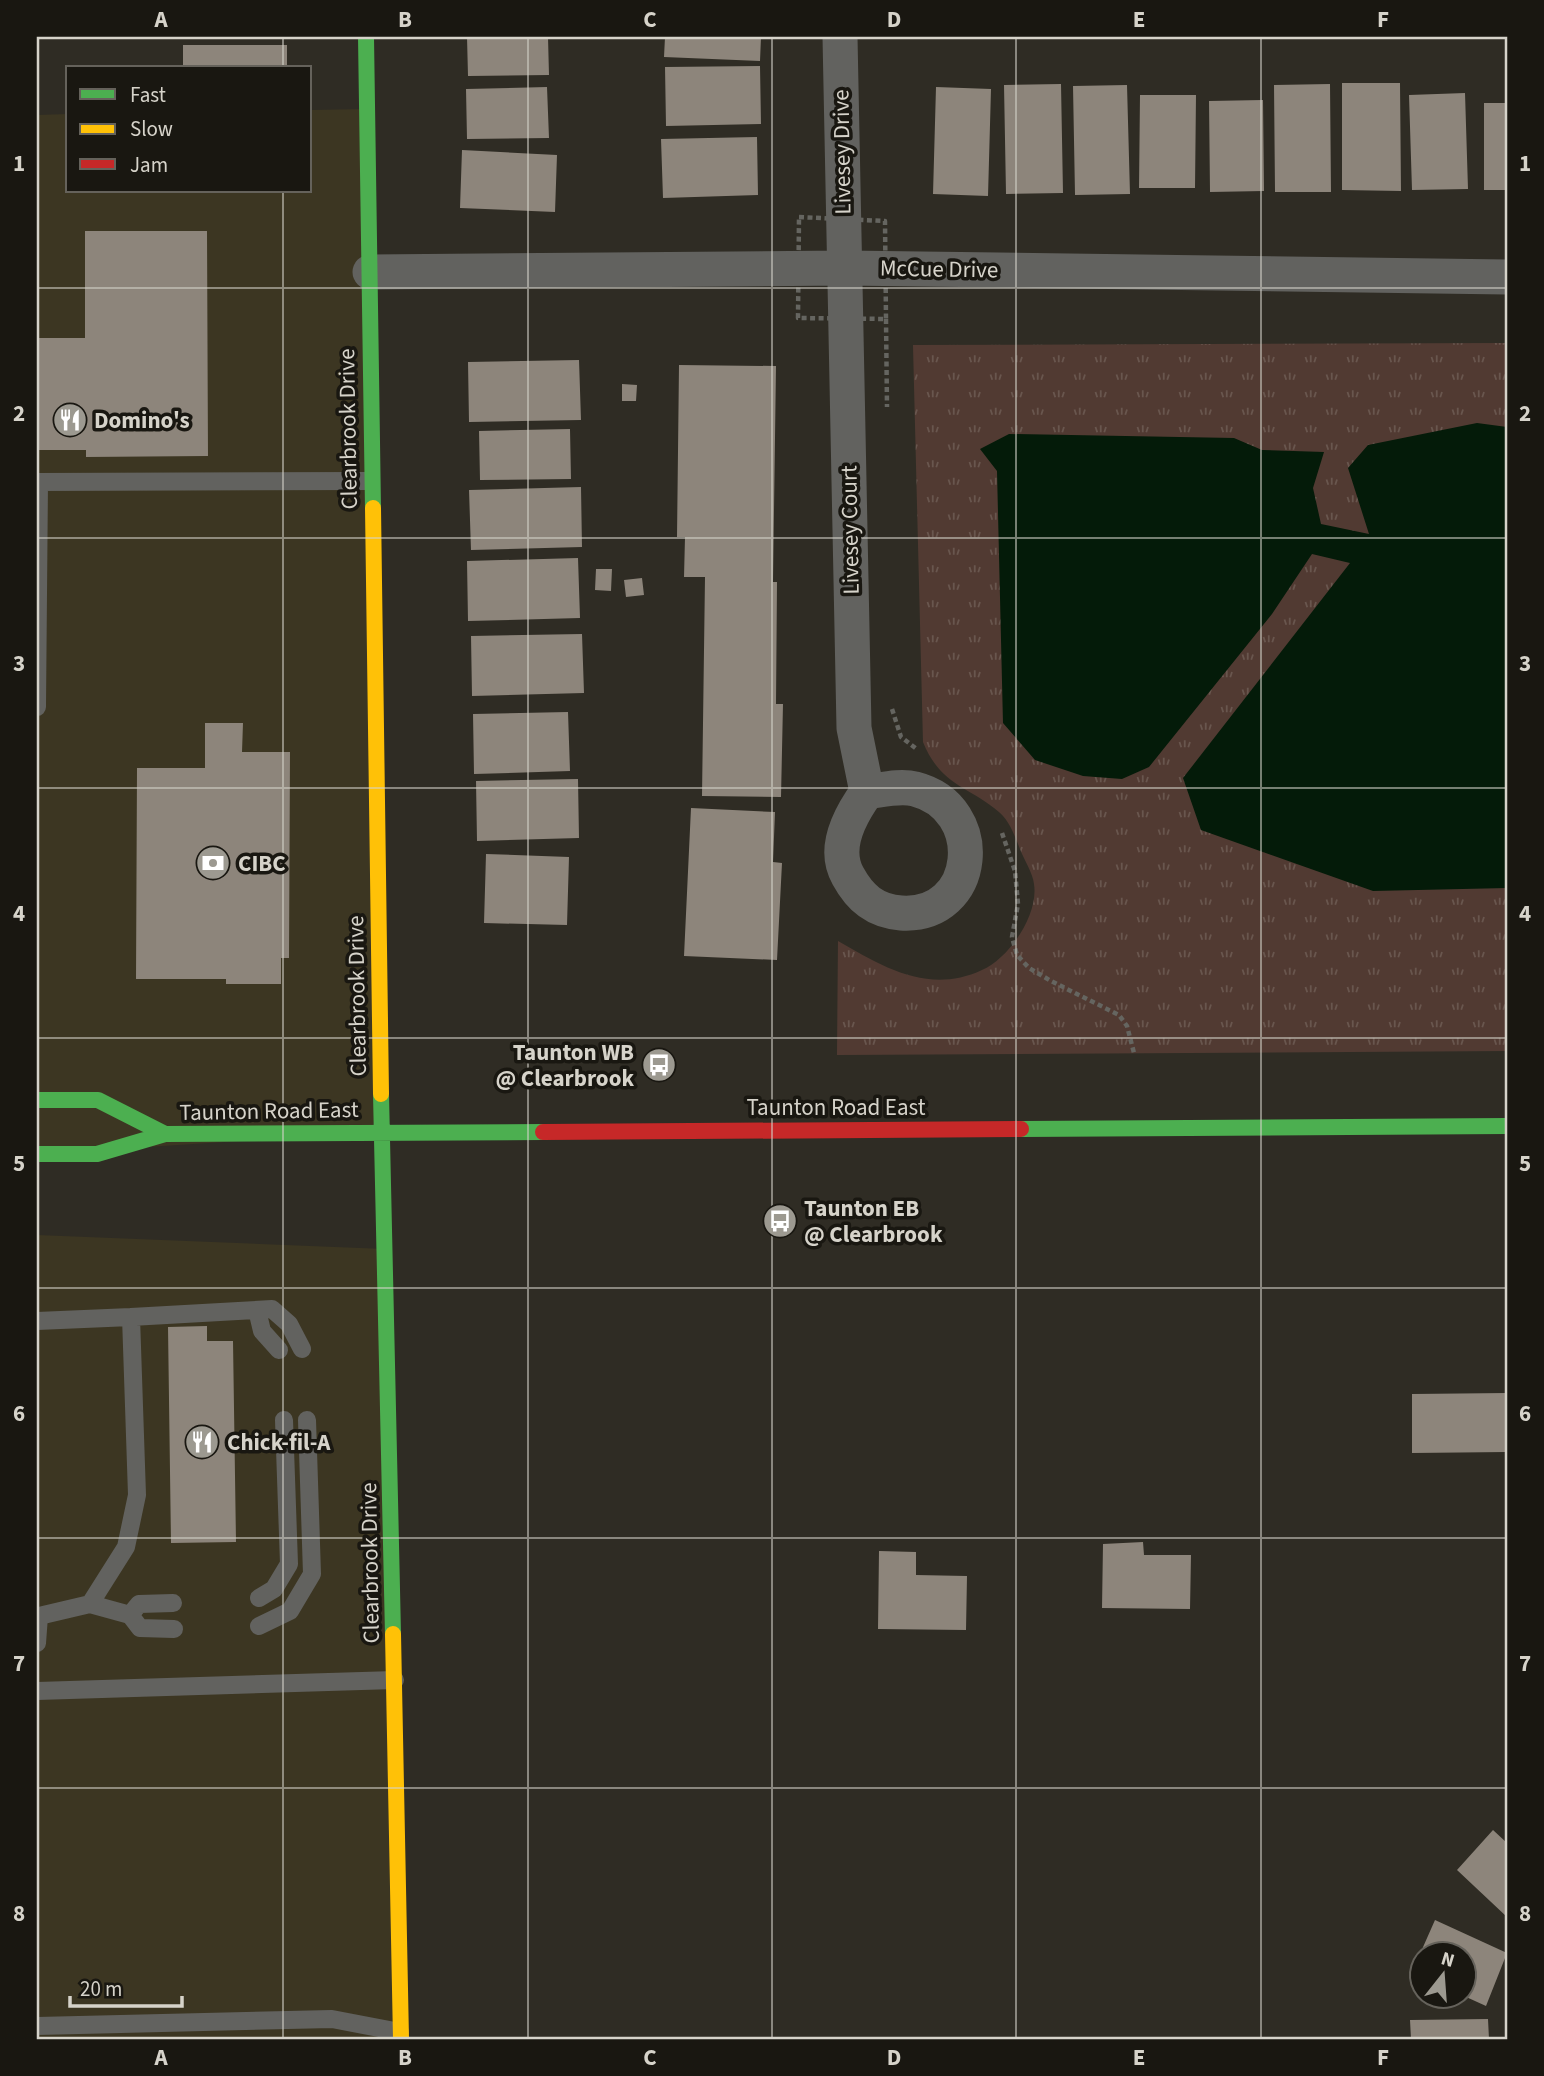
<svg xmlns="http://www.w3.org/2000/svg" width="1544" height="2076" font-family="'Source Sans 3',sans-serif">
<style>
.built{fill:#3c3622}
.park{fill:url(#park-tufts)}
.water{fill:#041b09}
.building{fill:#8d857b}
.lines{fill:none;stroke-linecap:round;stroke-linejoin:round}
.path{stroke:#656560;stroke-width:4.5;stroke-dasharray:5 3.5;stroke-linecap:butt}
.lane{stroke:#62625f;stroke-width:18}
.street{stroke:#62625f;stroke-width:35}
.fast{stroke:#4caf50;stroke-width:16}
.slow{stroke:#ffc107;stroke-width:16}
.jam{stroke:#c62828;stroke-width:16}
.grid{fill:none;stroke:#d6d3ca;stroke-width:2;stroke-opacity:0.55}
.labels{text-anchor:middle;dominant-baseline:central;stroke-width:7;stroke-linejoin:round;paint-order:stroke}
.street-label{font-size:23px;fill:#d6d3ca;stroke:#191711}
.poi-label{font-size:23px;font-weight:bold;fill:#d6d3ca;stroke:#191711;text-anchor:start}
.neatline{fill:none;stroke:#d6d3ca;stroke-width:2.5}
.grid-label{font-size:23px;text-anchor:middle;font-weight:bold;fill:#d6d3ca}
</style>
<defs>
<pattern id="park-tufts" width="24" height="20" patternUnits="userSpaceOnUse" patternTransform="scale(1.75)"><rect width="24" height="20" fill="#513a32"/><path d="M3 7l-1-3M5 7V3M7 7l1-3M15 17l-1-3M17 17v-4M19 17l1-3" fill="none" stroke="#69564e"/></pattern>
</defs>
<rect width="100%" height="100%" fill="#2f2c24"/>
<!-- built -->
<path class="built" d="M 369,109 L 382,1132 L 37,1154 L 37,115 L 68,114 L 68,191 L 310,191 L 310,110 Z
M 37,1235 L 385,1249 L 401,2039 L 37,2039 Z"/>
<!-- park -->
<path class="park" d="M 1507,343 L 1507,1051 L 837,1055 L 838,941 C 883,967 929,995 982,970 C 1009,958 1039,915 1034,884 C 1033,873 1024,860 1020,849 C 1015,837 1010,821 999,812 C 967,785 941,786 923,742 L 913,345 Z"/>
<!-- water -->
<path class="water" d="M 1477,423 L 1507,427 L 1507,888 L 1373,891 L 1201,830 L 1183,778 L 1350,563 L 1312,554 L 1272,614 L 1149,767 L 1122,779 L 1083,776 L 1035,760 L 1003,723 L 997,471 L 980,449 L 1009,434 L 1234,438 L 1262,450 L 1324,452 L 1313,488 L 1321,524 L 1369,534 L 1348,468 L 1368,445 Z"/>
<!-- building -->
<path class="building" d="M 467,37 L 548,37 L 549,75 L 468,76 Z
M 665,37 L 761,37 L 760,61 L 664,57 Z
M 183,45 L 287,45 L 287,68 L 183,68 Z
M 760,66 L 761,124 L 666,126 L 665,67 Z
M 1342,83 L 1400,83 L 1401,191 L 1342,190 Z
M 1061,84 L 1063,193 L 1006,194 L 1004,85 Z
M 1330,84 L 1331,192 L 1275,192 L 1274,85 Z
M 1127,85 L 1130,194 L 1075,195 L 1073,86 Z
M 547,87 L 549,138 L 467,139 L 466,89 Z
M 936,87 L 991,89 L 988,196 L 933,194 Z
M 1465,93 L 1468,189 L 1412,190 L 1409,95 Z
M 1140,95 L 1196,95 L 1195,188 L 1139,188 Z
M 1263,100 L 1264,191 L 1210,192 L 1209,101 Z
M 1484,103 L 1507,103 L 1507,190 L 1484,190 Z
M 757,137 L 758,195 L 663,198 L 661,139 Z
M 462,150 L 557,155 L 555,212 L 460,208 Z
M 85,231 L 207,231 L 208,456 L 86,457 L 86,450 L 37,450 L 37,338 L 85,338 Z
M 579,360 L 581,420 L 469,422 L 468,362 Z
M 679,365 L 776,366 L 773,582 L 777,582 L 776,704 L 783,704 L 781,797 L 702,796 L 705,577 L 684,577 L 685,537 L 677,537 Z
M 622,384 L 637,385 L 636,401 L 622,401 Z
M 570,429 L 571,479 L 480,480 L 479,431 Z
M 581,487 L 582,547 L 471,550 L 469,490 Z
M 578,558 L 580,618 L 468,621 L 467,561 Z
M 596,569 L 612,569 L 611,591 L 595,590 Z
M 642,578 L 644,595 L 626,597 L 624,580 Z
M 582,634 L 584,693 L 472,696 L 471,636 Z
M 568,712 L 570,771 L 474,774 L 473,714 Z
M 205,723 L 243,723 L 242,752 L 290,752 L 289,958 L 281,958 L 281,984 L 226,984 L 226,979 L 136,979 L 137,768 L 205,768 Z
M 578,779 L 579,838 L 477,841 L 476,781 Z
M 691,808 L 775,812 L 773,862 L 782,863 L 777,960 L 684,956 Z
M 486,854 L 569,857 L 567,925 L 484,923 Z
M 207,1326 L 207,1341 L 233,1341 L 236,1542 L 171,1543 L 168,1327 Z
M 1507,1393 L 1507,1452 L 1412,1453 L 1412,1394 Z
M 1143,1542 L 1144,1555 L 1191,1555 L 1190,1609 L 1102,1608 L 1103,1544 Z
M 879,1551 L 916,1552 L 916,1575 L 967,1576 L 966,1630 L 878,1629 Z
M 1493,1830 L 1507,1843 L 1507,1917 L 1457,1870 Z
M 1435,1920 L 1507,1953 L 1486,2006 L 1464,1996 L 1464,1954 L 1422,1954 L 1422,1977 L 1412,1972 Z
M 1488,2019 L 1489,2039 L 1411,2039 L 1410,2020 Z"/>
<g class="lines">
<!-- path -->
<path class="path" d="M 799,217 L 885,221 L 886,319 L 798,318 Z
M 886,319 L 887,407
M 892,709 L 901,737 L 918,750
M 1002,833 L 1015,871 L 1018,904 L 1012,937 L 1017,955 L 1029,968 L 1051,981 L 1119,1015 L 1127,1026 L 1134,1053"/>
<!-- lane -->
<path class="lane" d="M 37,482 L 371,481
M 37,707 L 39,482
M 257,1310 L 262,1331 L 279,1350
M 131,1317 L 272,1309 L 289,1324 L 302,1349
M 37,1321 L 131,1317 L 137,1495 L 126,1547 L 90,1604 L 39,1616 L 37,1643
M 259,1598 L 274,1589 L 289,1564 L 284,1420
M 90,1604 L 130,1615 L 140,1628 L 174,1629
M 130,1615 L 139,1604 L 173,1603
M 259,1626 L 290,1611 L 312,1574 L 307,1420
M 37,1691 L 395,1680
M 37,2026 L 332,2019 L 400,2032"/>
<!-- street -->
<path class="street" d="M 840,37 L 854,728 L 867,792 C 851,814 832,848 848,876 C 860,898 875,911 901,913 C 979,918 989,808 915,789 C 900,785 882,790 867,792
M 370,272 L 845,268 L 1507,277"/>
<!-- fast -->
<path class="fast" d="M 366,37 L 373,508
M 381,1094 L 393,1634
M 37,1100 L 98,1100 L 165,1134
M 1021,1129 L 1507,1126
M 37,1154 L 97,1154 L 165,1134 L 543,1132"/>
<!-- slow -->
<path class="slow" d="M 373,508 L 381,1094
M 393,1634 L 401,2039"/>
<!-- jam -->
<path class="jam" d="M 543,1132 L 1021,1129"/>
</g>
<!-- grid -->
<path class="grid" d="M 283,37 L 283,68M 528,37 L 528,2039M 772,37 L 772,2039M 1016,37 L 1016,2039M 1261,37 L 1261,2039M 283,191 L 283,2039M 37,288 L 1507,288M 37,538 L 1507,538M 37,788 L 1507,788M 37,1038 L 1507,1038M 37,1288 L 1507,1288M 37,1538 L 1507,1538M 37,1788 L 1507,1788"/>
<!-- icons -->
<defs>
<g id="restaurant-disc" transform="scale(1.75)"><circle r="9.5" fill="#9c9990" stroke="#191711"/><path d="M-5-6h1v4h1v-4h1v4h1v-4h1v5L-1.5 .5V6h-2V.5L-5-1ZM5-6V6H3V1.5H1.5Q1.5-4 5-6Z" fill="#fff"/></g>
<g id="bank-disc" transform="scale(1.75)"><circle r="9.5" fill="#9c9990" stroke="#191711"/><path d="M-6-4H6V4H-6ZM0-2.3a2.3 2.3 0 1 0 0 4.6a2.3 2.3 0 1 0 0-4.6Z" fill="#fff"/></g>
<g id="bus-disc" transform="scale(1.75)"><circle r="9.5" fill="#9c9990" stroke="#191711"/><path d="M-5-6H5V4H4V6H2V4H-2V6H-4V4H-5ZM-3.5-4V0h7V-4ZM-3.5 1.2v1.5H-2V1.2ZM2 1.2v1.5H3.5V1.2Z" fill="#fff"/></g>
</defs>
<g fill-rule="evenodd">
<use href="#restaurant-disc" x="70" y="420"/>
<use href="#bank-disc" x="213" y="863"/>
<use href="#bus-disc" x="659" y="1065"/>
<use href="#bus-disc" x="780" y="1221"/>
<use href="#restaurant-disc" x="202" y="1442"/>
</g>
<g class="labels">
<!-- street labels -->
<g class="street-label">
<text transform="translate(842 152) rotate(-91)">Livesey Drive</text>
<text transform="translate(939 269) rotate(1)">McCue Drive</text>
<text transform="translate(348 429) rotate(-91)">Clearbrook Drive</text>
<text transform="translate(850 530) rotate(-91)">Livesey Court</text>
<text transform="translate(357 996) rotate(-91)">Clearbrook Drive</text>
<text x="836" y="1107">Taunton Road East</text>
<text transform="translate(269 1111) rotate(-1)">Taunton Road East</text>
<text transform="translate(370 1563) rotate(-91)">Clearbrook Drive</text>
</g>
<!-- poi labels -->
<g class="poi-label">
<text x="94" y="420">Domino's</text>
<text x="238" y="863">CIBC</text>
<text x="634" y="1052" text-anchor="end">Taunton WB<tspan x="634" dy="26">@ Clearbrook</tspan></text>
<text x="804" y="1208">Taunton EB<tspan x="804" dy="26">@ Clearbrook</tspan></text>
<text x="227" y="1442">Chick-fil-A</text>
</g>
</g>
<!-- border -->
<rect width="1544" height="2076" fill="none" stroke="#191711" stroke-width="77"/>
<!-- legend -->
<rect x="66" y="66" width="245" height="126" fill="#191711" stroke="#65625b" stroke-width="2"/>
<rect x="80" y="89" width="35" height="10" fill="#4caf50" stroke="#65625b" stroke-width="2"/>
<text x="130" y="102" font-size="21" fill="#d6d3ca">Fast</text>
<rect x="80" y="124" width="35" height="10" fill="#ffc107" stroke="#65625b" stroke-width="2"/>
<text x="130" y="136" font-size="21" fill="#d6d3ca">Slow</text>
<rect x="80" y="159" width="35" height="10" fill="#c62828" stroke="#65625b" stroke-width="2"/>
<text x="130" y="172" font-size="21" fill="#d6d3ca">Jam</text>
<!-- north arrow -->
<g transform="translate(1443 1975) rotate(17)"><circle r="33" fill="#191711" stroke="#65625b" stroke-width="2"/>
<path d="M0-5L12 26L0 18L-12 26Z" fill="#9c9990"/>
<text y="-10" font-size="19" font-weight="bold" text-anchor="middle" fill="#d6d3ca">N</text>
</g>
<!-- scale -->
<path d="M70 1996v10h112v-10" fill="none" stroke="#d6d3ca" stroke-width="3.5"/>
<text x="80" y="1996" font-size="21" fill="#d6d3ca" stroke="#191711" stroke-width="5" paint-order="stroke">20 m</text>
<rect x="38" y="38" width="1468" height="2000" class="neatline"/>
<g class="grid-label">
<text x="161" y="27">A</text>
<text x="405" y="27">B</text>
<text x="650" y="27">C</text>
<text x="894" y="27">D</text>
<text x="1139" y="27">E</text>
<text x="1383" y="27">F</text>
<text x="19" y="171">1</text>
<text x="1525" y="171">1</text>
<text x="19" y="421">2</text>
<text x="1525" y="421">2</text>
<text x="19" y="671">3</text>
<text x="1525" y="671">3</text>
<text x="19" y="921">4</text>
<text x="1525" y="921">4</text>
<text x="19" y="1171">5</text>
<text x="1525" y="1171">5</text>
<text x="19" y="1421">6</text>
<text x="1525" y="1421">6</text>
<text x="19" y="1671">7</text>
<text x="1525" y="1671">7</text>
<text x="19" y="1921">8</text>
<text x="1525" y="1921">8</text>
<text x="161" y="2065">A</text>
<text x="405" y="2065">B</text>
<text x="650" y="2065">C</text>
<text x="894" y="2065">D</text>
<text x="1139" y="2065">E</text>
<text x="1383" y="2065">F</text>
</g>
</svg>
